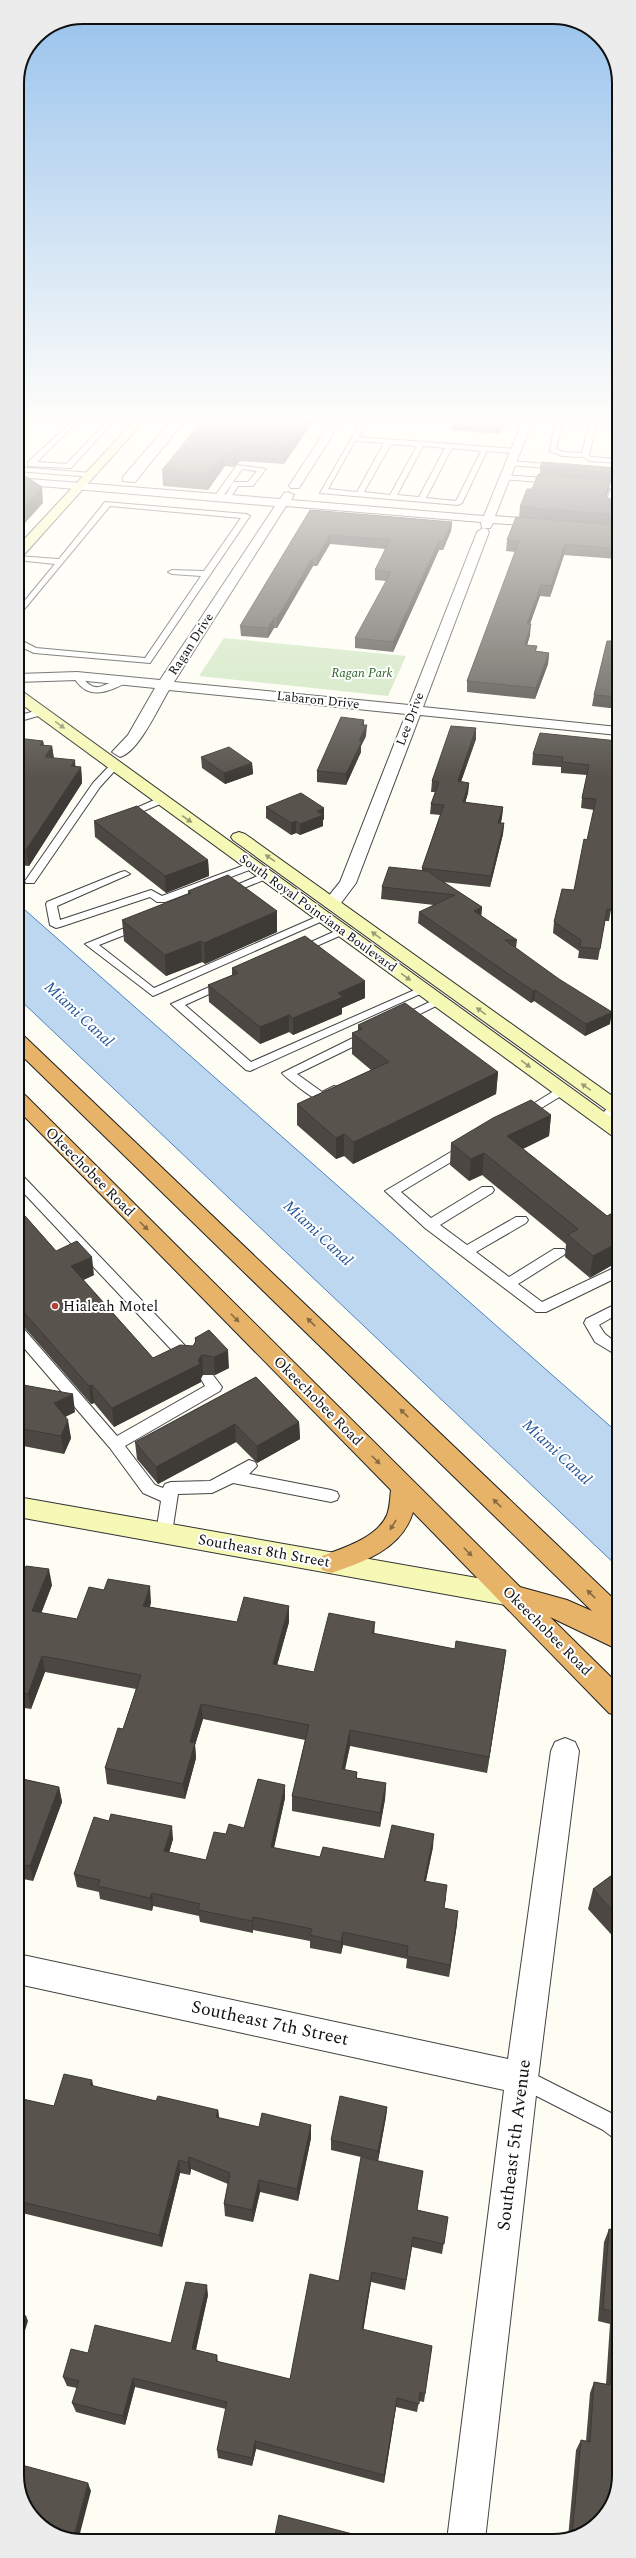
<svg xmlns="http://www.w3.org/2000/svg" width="636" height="2558" font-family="Spectral,serif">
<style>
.green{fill:#cfe6c0}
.water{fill:#bdd7f1;stroke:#4b82c1}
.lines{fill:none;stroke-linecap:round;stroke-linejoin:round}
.lane-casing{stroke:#434343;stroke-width:2}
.street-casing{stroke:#434343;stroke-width:2}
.secondary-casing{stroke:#323232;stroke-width:2}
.highway-casing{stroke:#212121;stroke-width:2}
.lane{fill:#fff;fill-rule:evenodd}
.street{fill:#fff;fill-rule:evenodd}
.secondary{fill:#f6f8b6;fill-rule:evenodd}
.highway{fill:#e7b369;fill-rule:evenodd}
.wall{fill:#4c4742;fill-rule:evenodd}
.shaded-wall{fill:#3e3a36}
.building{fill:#58534d;stroke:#3e3a36}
.oneway{fill:#9a9b74}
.oneway2{fill:#866a41}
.poi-dot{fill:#b43f34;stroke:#fff;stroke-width:1.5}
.labels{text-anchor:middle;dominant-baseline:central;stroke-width:4;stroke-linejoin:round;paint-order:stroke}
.far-street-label{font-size:13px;fill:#101010;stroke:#fff}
.far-park-label{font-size:13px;font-style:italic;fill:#2a6325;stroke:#fff}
.street-label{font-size:15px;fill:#101010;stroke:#fff}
.poi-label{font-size:15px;fill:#101010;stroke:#fff;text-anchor:start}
.water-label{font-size:16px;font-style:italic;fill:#245597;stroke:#fff}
.near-street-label{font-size:18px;fill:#101010;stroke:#fff}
.rim{fill:none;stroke:#101010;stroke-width:2}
</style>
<rect width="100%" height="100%" fill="#fefdf4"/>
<!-- green -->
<path class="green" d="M 224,638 L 406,656 L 388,696 L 199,676 Z"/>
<!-- water -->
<path class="water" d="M 17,903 L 618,1433 L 619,1568 L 17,997 Z"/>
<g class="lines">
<!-- lane casing -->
<g class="lane-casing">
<path id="lane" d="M 19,420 L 26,420 L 17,427 L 17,421 Z
M 73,420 L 79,420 L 37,462 L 66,464 L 109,420 L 115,420 L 71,468 L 28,466 L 28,462 Z
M 172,420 L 185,420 L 135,482 L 123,481 L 123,477 Z
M 362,420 L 368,420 L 358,437 L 515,449 L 519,451 L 515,453 L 487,451 L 462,503 L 458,505 L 320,493 ZM 355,441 L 384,443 L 357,492 L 328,489 ZM 391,444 L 417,446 L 390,495 L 364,492 ZM 423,446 L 445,448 L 419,497 L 397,495 ZM 452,448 L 481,451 L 456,501 L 426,498 Z
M 543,420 L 618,423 L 618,427 L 596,425 L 589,455 L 591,457 L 618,459 L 618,463 L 589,461 L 583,457 L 562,456 L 550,451 L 555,423 ZM 562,423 L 589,425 L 582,453 L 563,452 L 556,449 Z
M 510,461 L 560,465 L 564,467 L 560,469 L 507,465 Z
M 237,465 L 266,469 L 253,486 L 238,486 L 229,500 L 223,500 L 233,482 L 248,482 L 257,471 L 242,469 L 221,499 L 215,499 L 214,497 Z
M 17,467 L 91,473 L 95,475 L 91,477 L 17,471 Z
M 505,475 L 554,479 L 558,481 L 554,483 L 502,479 Z
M 588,482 L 618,484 L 612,508 L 605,506 L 611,488 L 591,486 L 588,486 Z
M 105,502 L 246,514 L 250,516 L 150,663 L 34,653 L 17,645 L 17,638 L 36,648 L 145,658 L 201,576 L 172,574 L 168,572 L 172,570 L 204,571 L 241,518 L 110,506 L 17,618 L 17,610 L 55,564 L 17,560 L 17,556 L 59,559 Z
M 74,674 L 80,674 C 96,698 103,683 124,677 L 128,680 C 125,684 120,686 115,688 C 96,696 83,694 73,676 Z
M 42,709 L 47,712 L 45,714 L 17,722 L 17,716 Z
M 112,763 L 120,765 L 100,787 L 34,883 L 26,883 L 25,881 L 93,783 Z
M 161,797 L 166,800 L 165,802 L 127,818 L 118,816 Z
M 253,862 L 257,863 L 257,867 L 165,902 L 157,902 L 150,897 L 60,927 L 56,928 L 50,925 L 46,904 L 47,902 L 121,872 L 125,871 L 130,874 L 57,906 L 60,920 L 151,890 L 162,896 Z
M 267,872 L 272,875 L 271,877 L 229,894 L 225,895 L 220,892 Z
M 323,914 L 328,917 L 327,919 L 153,996 L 85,944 L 137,923 L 145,923 L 145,927 L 99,945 L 154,988 Z
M 342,928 L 348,931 L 346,933 L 301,953 L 297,954 L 291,951 Z
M 225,980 L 229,981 L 229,985 L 185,1005 L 251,1062 L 419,988 L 427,988 L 429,990 L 250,1071 L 246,1070 L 171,1004 Z
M 438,998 L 442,999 L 442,1003 L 404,1022 L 396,1022 L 394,1019 Z
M 369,1030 L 375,1034 L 373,1037 L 297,1074 L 322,1092 L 334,1086 L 338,1087 L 340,1090 C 337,1094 327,1101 321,1101 C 315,1101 286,1078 282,1073 Z
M 562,1086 L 568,1090 L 566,1093 L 525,1118 L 521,1119 L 515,1115 Z
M 466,1143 L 472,1147 L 471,1150 L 401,1192 L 431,1218 L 482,1187 L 492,1187 L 494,1190 L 492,1193 L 440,1225 L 467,1245 L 516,1217 L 526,1217 L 528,1220 L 526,1223 L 476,1252 L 509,1277 L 554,1249 L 564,1249 L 566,1252 L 564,1255 L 518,1284 L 542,1302 L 618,1266 L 618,1277 L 546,1312 L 536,1312 L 425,1228 L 385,1191 Z
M 18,1175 L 23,1176 L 194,1355 L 196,1359 L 194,1363 L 184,1363 L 18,1187 Z
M 618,1303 L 618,1314 L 599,1325 L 605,1334 L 618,1344 L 618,1356 L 595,1342 L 584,1323 L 586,1319 Z
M 18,1327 L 23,1328 L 117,1436 L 205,1386 L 201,1379 L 203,1375 L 213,1375 L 222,1387 L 220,1391 L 125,1446 L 155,1485 L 163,1488 L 165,1484 L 171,1482 L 210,1481 L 249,1460 L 255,1462 L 257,1466 L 249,1474 L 331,1490 L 337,1492 L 339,1496 L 337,1500 L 331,1502 L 233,1483 L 212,1493 L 178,1494 L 172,1533 L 170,1538 L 164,1539 L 158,1538 L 156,1533 L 161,1501 L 143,1493 L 110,1448 L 18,1341 Z
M 522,2068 L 617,2116 L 619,2142 L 603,2130 L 515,2085 L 512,2078 L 515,2071 Z"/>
</g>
<!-- street casing -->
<g class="street-casing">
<path id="street" d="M 332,420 L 342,420 L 299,488 L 291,488 L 289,486 Z
M 523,420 L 533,420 L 495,516 L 544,520 L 550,524 L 548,527 L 493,523 L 490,528 L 482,528 L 481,522 L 286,506 L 174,682 L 409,705 L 477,532 L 483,528 L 487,529 L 489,532 L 423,707 L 618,727 L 618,735 L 420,715 L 356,883 L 338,907 L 326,907 L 323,903 L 340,882 L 406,714 L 169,690 C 159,706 139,752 120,757 L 112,752 L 128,735 L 155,688 L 77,680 L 17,682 L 18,674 L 77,672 L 160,680 L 275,506 L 17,484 L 17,478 L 280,499 L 284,493 L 288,492 L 294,495 L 291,500 L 484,516 Z
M 618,1103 L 618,1121 C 612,1127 608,1129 599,1126 L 596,1122 C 602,1114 608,1105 618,1103 Z
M 565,1738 L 575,1742 L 579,1751 L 538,2078 L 485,2540 L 447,2540 L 504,2090 L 18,1984 L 18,1954 L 508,2059 L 551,1751 L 555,1742 Z"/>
</g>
<!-- secondary casing -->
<g class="secondary-casing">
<path id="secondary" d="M 135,420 L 145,420 L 21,558 L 17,559 L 17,547 Z
M 17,690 L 22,691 L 618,1122 L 618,1137 L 611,1135 L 17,701 Z
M 239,832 L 245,834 L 618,1100 L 618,1115 L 611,1113 L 233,840 L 231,837 L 233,834 Z
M 18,1497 L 511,1584 L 520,1587 L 524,1595 L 520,1603 L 511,1606 L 18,1517 Z"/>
</g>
<!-- highway casing -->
<g class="highway-casing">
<path id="highway" d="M 17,1034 L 24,1036 L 619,1604 L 619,1650 L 550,1617 L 619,1685 L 619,1716 L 609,1713 L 413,1512 C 402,1549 364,1562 331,1573 L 322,1570 L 318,1563 L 322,1556 C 343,1548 377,1538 387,1515 C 390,1507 390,1498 391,1490 L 18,1110 L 18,1093 L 25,1095 L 520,1587 L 567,1600 L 592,1611 L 17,1051 Z"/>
</g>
<!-- lane -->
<use href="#lane" class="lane"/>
<!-- street -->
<use href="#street" class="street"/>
<!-- secondary -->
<use href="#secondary" class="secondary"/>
<!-- highway -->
<use href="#highway" class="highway"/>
</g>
<!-- wall -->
<path class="wall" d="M 314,420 L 284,464 L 240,461 L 234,467 L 225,466 L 208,490 L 163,486 L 162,470 Z
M 507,420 L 501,434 L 451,430 L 452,425 Z
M 540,467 L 618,468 L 618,559 L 564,555 L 550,597 L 540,596 L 530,624 L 530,635 L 527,645 L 537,646 L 536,651 L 549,653 L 548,664 L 535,699 L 467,692 L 467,681 L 516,552 L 506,551 L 507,540 L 519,517 L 520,507 L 532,489 L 540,474 ZM 610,483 L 618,484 L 616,496 L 611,499 L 606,497 L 609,489 Z
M 310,510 L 452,522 L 451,531 L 443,550 L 439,550 L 393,652 L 355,648 L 355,638 L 386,581 L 375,580 L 375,570 L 385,549 L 330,544 L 317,566 L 313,566 L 277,628 L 274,628 L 268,638 L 241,636 L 240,626 Z
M 618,633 L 618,709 L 592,706 L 594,695 L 616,641 Z
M 17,720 L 19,735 L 17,738 L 43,741 L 44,745 L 52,746 L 54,758 L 75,766 L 81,767 L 82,783 L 29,866 L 17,865 Z
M 476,728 L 476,739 L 461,782 L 469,783 L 468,793 L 465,803 L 503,807 L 502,817 L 501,823 L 504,823 L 503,834 L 490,887 L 443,882 L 482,907 L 481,916 L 517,940 L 516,948 L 610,1024 L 585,1036 L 534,1001 L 531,1003 L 418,923 L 419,912 L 434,905 L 381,899 L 382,887 L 422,871 L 422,868 L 440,815 L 430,814 L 431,804 L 435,792 L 431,792 L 432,781 Z
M 366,736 L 361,746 L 361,752 L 346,785 L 317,782 L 317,771 Z
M 618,741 L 612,881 L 616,881 L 609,921 L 605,921 L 598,960 L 578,958 L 579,951 L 553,933 L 554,922 L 574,890 L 587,840 L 594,810 L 581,808 L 582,798 L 587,775 L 561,773 L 561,767 L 532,765 L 533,754 Z
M 201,757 L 252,763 L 253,774 L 225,784 L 202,768 Z
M 266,807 L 324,819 L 323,820 L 323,826 L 300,835 L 296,833 L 291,835 L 266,818 Z
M 94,821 L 208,860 L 209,876 L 166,893 L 95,837 Z
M 188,891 L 277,932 L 205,964 L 202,962 L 166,976 L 124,941 L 122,920 L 188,895 Z
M 232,968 L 365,981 L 365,998 L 342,1008 L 342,1014 L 293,1035 L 289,1032 L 260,1044 L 209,1002 L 208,985 L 232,975 Z
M 358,1025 L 498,1072 L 496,1094 L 353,1164 L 344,1156 L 336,1159 L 297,1125 L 297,1104 L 371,1070 L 352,1054 L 352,1033 L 358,1031 Z
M 551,1115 L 549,1136 L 523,1149 L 607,1216 L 590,1278 L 565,1257 L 566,1244 L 482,1175 L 469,1181 L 450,1165 L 451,1143 Z
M 18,1208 L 56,1251 L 94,1275 L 83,1280 L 153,1358 L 193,1346 L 195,1343 L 195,1338 L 229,1368 L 215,1375 L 203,1374 L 201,1377 L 201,1382 L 114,1427 L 94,1403 L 91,1404 L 24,1327 L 18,1327 Z
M 256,1377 L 299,1422 L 300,1439 L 257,1463 L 236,1442 L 158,1484 L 137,1459 L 135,1442 Z
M 18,1384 L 75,1412 L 65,1417 L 71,1438 L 64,1454 L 18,1445 Z
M 618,1385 L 618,1407 L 615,1404 Z
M 18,1575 L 52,1585 L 41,1613 L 77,1619 L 151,1602 L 150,1607 L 237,1622 L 289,1622 L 277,1665 L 314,1672 L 375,1634 L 455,1649 L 506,1650 L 487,1773 L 350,1746 L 345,1770 L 357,1772 L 357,1778 L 386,1783 L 385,1799 L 380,1827 L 292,1811 L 292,1796 L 305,1740 L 203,1719 L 195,1745 L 196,1758 L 185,1799 L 107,1784 L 105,1768 L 123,1729 L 136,1689 L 45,1672 L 31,1709 L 18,1707 Z
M 18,1778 L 59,1787 L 62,1802 L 33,1881 L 18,1878 Z
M 285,1798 L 274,1848 L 320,1857 L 384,1859 L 433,1847 L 426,1881 L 446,1898 L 444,1908 L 457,1924 L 449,1977 L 406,1968 L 407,1959 L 343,1945 L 341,1954 L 310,1948 L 310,1941 L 253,1930 L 253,1933 L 200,1922 L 199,1916 L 153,1906 L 152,1911 L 100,1899 L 99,1892 L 77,1887 L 74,1874 L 109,1821 L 173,1839 L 169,1852 L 206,1860 L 226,1834 L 244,1828 Z
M 619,1870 L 619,1943 L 588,1909 L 593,1889 Z
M 93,2086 L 156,2101 L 218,2110 L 219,2118 L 259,2127 L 311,2125 L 311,2138 L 298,2201 L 260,2192 L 253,2222 L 225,2216 L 224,2204 L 228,2184 L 191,2169 L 190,2175 L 180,2173 L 162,2247 L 18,2212 L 18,2098 L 54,2106 Z
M 387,2107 L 386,2117 L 378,2161 L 331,2150 L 331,2140 Z
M 423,2171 L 417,2210 L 448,2217 L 442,2254 L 412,2247 L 405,2290 L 371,2282 L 363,2330 L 432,2346 L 424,2402 L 419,2401 L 417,2412 L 396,2407 L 384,2483 L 256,2449 L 252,2466 L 218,2458 L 217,2450 L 226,2409 L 135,2387 L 125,2425 L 76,2412 L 72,2403 L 77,2388 L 67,2386 L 63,2377 L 88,2353 L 171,2343 L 208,2295 L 196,2350 L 217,2355 L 218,2362 L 290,2379 L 339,2281 Z
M 609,2229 L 619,2231 L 619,2475 L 603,2518 L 568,2538 L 576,2450 L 581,2440 L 586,2441 L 590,2393 L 594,2382 L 606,2384 L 610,2324 L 598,2321 L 604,2242 Z"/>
<!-- shaded-wall -->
<path class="shaded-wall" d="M 303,420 L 314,420 L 284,464 L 284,448 Z
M 505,420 L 507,420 L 501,434 L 501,429 Z
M 240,445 L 240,461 L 234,467 L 233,451 Z
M 225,451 L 225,466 L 208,490 L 207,474 Z
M 610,480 L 609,489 L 604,507 L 605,497 Z
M 42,487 L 43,503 L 17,532 L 17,514 Z
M 452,522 L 451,531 L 443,550 L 443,541 Z
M 330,535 L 330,544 L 317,566 L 317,557 Z
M 439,541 L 439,550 L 393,652 L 393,642 Z
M 565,544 L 564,555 L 550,597 L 551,586 Z
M 313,557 L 313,566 L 277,628 L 277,618 Z
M 541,585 L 540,596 L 526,635 L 527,624 Z
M 274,618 L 274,628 L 268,638 L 268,628 Z
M 531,624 L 530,635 L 524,656 L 525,645 Z
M 549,653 L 548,664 L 535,699 L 536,688 Z
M 17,720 L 19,735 L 17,738 Z
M 364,720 L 364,730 L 367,725 L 366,736 L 361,746 L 361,752 L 346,785 L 346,774 L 359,741 L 362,725 Z
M 476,728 L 476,739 L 457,792 L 458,781 Z
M 43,741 L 45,756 L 40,745 Z
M 52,746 L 54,762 L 45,757 Z
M 75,760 L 76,774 L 81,767 L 82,783 L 29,866 L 26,850 L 71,766 Z
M 252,763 L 253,774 L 225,784 L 224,773 Z
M 469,783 L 468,793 L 462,813 L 463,802 Z
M 503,807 L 502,817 L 498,833 L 498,823 Z
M 324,808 L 324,819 L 323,820 L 323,826 L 300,835 L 300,824 L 317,811 Z
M 296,821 L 296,833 L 291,835 L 291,823 Z
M 504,823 L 503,834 L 490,887 L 491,876 Z
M 618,850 L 618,854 L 609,892 L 611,881 Z
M 208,860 L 209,876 L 166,893 L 165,876 Z
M 482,907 L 481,919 L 474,911 Z
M 277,911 L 277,932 L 205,964 L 204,943 Z
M 201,941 L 202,962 L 166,976 L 165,955 Z
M 365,981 L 365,998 L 342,1008 L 342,1014 L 293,1035 L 293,1018 L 338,993 Z
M 535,990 L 534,1001 L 531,1003 L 533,991 Z
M 612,1012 L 610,1024 L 585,1036 L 586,1024 Z
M 289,1015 L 289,1032 L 260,1044 L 260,1027 Z
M 498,1072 L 496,1094 L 353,1164 L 354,1142 Z
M 551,1115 L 549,1136 L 504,1158 L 507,1136 Z
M 344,1134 L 344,1156 L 336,1159 L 336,1138 Z
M 484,1153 L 482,1175 L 469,1181 L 471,1159 Z
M 618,1242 L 618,1262 L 590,1278 L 593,1256 Z
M 92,1257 L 94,1275 L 73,1285 L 71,1266 Z
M 228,1350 L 229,1368 L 215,1375 L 214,1357 Z
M 202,1355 L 203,1374 L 201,1377 L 201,1382 L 114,1427 L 112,1408 L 198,1360 Z
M 92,1385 L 94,1403 L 91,1404 L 89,1386 Z
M 73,1394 L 75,1412 L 57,1421 L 54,1403 Z
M 68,1420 L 71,1438 L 64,1454 L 61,1436 Z
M 299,1422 L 300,1439 L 257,1463 L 257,1446 Z
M 235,1424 L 236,1442 L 158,1484 L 156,1467 Z
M 49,1569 L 52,1585 L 36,1627 L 32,1611 Z
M 150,1586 L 151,1602 L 145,1622 L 143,1606 Z
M 289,1606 L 289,1622 L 273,1680 L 273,1664 Z
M 375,1622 L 374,1638 L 372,1633 Z
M 506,1650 L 504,1666 L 487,1773 L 489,1757 Z
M 42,1656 L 45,1672 L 31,1709 L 28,1694 Z
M 201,1704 L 203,1719 L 195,1745 L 196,1758 L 185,1799 L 183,1784 L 190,1742 Z
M 350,1730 L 350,1746 L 341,1784 L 342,1769 Z
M 386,1783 L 385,1799 L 380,1827 L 380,1813 Z
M 285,1785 L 285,1798 L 271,1860 L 271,1847 Z
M 59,1787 L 62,1802 L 33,1881 L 30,1866 Z
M 172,1826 L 173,1839 L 166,1864 L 164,1851 Z
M 434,1834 L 433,1847 L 423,1893 L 424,1881 Z
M 152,1893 L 153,1906 L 152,1911 L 150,1898 Z
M 458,1911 L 457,1924 L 449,1977 L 450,1965 Z
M 253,1917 L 253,1933 L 252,1921 Z
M 343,1932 L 343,1945 L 341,1954 L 341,1942 Z
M 92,2080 L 95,2093 L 90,2085 Z
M 387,2107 L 386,2117 L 378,2161 L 378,2151 Z
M 218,2110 L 220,2123 L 216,2117 Z
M 311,2125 L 311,2138 L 298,2201 L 297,2189 Z
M 189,2157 L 191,2169 L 190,2175 L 188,2163 Z
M 179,2160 L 180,2173 L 162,2247 L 159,2235 Z
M 259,2180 L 260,2192 L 253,2222 L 252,2210 Z
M 372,2272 L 371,2282 L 362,2339 L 362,2329 Z
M 207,2285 L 208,2295 L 194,2358 L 192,2349 Z
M 26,2316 L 28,2321 L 18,2353 L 18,2343 Z
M 133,2378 L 135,2387 L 125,2425 L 123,2416 Z
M 397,2398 L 396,2407 L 384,2483 L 384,2475 Z
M 255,2441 L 256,2449 L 252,2466 L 252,2458 Z
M 88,2483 L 91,2491 L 78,2541 L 73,2539 Z"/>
<!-- building -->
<path class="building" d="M 203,420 L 303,420 L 284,448 L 240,445 L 233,451 L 225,451 L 207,474 L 162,470 Z
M 455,420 L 505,420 L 501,429 L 452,425 Z
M 542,462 L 618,468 L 618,474 L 540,467 Z
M 17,473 L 22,474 L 42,487 L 17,514 Z
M 538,474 L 610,480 L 605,497 L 611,499 L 616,496 L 618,483 L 618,515 L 520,507 L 527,489 L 532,489 Z
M 310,510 L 452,522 L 443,541 L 439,541 L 393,642 L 355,638 L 391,572 L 375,570 L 390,540 L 330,535 L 317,557 L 313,557 L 277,618 L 274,618 L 268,628 L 240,626 Z
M 516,517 L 618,525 L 618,549 L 565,544 L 551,586 L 541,585 L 527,624 L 531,624 L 525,645 L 537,646 L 535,651 L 549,653 L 536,688 L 467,681 L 519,541 L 507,540 Z
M 618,633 L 618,697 L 594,695 L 607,641 L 616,641 Z
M 341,717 L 364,720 L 362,725 L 367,725 L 359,741 L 362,741 L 346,774 L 317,771 Z
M 451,726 L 476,728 L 458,781 L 469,783 L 463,802 L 503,807 L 498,823 L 504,823 L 491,876 L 422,868 L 444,805 L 431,804 L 439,782 L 432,781 Z
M 540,733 L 618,741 L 618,850 L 611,881 L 616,881 L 611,910 L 607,909 L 600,949 L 580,947 L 581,940 L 554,922 L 562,889 L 574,890 L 584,839 L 587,840 L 596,799 L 582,798 L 589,765 L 562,762 L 563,757 L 533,754 Z
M 17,738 L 43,741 L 40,745 L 52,746 L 45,757 L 75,760 L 71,766 L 81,767 L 26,850 L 17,849 Z
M 229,747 L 252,763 L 224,773 L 201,757 Z
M 301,793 L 324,808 L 317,811 L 323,815 L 300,824 L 296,821 L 291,823 L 266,807 Z
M 137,806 L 208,860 L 165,876 L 94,821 Z
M 389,867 L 427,871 L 482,907 L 474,911 L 517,940 L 505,940 L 559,979 L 612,1012 L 586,1024 L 535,990 L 533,991 L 419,912 L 455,895 L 382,887 Z
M 228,875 L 277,911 L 204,943 L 201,941 L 165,955 L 122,920 L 191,893 L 188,891 Z
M 305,936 L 365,981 L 338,993 L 343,997 L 293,1018 L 289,1015 L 260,1027 L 208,985 L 238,973 L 232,968 Z
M 405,1003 L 498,1072 L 354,1142 L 344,1134 L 336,1138 L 297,1104 L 389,1062 L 352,1033 L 362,1029 L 358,1025 Z
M 531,1100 L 551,1115 L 507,1136 L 607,1216 L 618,1210 L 618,1242 L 593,1256 L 568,1235 L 578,1229 L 484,1153 L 471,1159 L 451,1143 L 493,1118 Z
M 18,1208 L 56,1251 L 77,1241 L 92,1257 L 71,1266 L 153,1358 L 180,1345 L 193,1346 L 196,1341 L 195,1338 L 209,1330 L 228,1350 L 214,1357 L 202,1355 L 198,1360 L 200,1364 L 112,1408 L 92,1385 L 89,1386 L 21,1309 L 18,1309 Z
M 256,1377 L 299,1422 L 257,1446 L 235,1424 L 156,1467 L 135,1442 Z
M 18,1384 L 73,1394 L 54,1403 L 68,1420 L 61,1436 L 18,1428 Z
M 26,1566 L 49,1569 L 32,1611 L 77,1619 L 89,1587 L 104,1590 L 108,1579 L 150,1586 L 143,1606 L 237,1622 L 244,1597 L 289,1606 L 273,1664 L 314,1672 L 329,1613 L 375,1622 L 372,1633 L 455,1649 L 456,1641 L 506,1650 L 489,1757 L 350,1730 L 342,1769 L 357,1772 L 356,1778 L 386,1783 L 380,1813 L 292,1796 L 309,1725 L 201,1704 L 190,1742 L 195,1743 L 183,1784 L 105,1768 L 118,1728 L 123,1729 L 141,1675 L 42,1656 L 28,1694 L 18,1692 L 18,1575 L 22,1576 Z
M 18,1778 L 59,1787 L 30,1866 L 18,1864 Z
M 258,1779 L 285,1785 L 271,1847 L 320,1857 L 323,1847 L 384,1859 L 392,1825 L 434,1834 L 424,1881 L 447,1885 L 444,1908 L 458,1911 L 450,1965 L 407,1956 L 408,1946 L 343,1932 L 341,1942 L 310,1935 L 312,1929 L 253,1917 L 252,1921 L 198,1910 L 200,1904 L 152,1893 L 150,1898 L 98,1886 L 100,1880 L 74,1874 L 94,1817 L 109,1821 L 111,1814 L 172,1826 L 164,1851 L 206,1860 L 214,1832 L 226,1834 L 229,1824 L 244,1828 Z
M 619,1870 L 619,1918 L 593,1889 Z
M 64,2074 L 92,2080 L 90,2085 L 156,2101 L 158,2096 L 218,2110 L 216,2117 L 259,2127 L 262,2113 L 311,2125 L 297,2189 L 259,2180 L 252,2210 L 224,2204 L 230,2173 L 189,2157 L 188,2163 L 179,2160 L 159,2235 L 18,2201 L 18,2098 L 54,2106 Z
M 340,2096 L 387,2107 L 378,2151 L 331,2140 Z
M 361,2157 L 423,2171 L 417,2210 L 448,2217 L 444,2244 L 413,2237 L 406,2280 L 372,2272 L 362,2329 L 432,2346 L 425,2394 L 420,2392 L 419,2404 L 397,2398 L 384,2475 L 255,2441 L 252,2458 L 217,2450 L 227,2402 L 133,2378 L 123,2416 L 72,2403 L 79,2381 L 63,2377 L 71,2349 L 88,2353 L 95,2325 L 171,2343 L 186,2282 L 207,2285 L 192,2349 L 217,2355 L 216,2361 L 290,2379 L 310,2274 L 339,2281 Z
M 609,2229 L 619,2231 L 619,2475 L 603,2518 L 572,2536 L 581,2440 L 590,2442 L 594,2382 L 610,2385 L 615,2312 L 603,2309 Z
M 18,2314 L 26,2316 L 18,2343 Z
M 18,2464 L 88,2483 L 73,2539 L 39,2525 L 18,2488 Z
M 279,2515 L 372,2539 L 372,2540 L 274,2540 Z"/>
<!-- one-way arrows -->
<defs><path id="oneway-solid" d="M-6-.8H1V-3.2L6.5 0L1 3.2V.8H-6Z"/></defs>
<g class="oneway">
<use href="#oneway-solid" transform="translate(60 725) rotate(36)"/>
<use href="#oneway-solid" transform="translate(187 819) rotate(35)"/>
<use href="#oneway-solid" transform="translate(270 858) rotate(-146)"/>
<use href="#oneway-solid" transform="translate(376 935) rotate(-144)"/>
<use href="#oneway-solid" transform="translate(406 977) rotate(36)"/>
<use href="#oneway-solid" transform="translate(481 1011) rotate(-144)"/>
<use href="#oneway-solid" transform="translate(526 1064) rotate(36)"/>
<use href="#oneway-solid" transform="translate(586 1087) rotate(-145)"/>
</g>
<g class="oneway2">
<use href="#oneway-solid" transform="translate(144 1226) rotate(45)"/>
<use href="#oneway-solid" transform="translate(235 1318) rotate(45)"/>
<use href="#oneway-solid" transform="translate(311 1322) rotate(-136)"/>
<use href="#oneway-solid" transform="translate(404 1413) rotate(-136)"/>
<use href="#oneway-solid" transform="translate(376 1460) rotate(45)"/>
<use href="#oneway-solid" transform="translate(497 1503) rotate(-136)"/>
<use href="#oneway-solid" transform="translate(393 1525) rotate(121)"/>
<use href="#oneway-solid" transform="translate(468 1552) rotate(45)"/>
<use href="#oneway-solid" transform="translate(591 1594) rotate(-136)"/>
</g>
<!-- sky -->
<linearGradient id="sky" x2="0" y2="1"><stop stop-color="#97c2ec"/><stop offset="0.54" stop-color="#fffefa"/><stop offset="1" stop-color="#fffefa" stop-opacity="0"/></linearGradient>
<rect width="636" height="778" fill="url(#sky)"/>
<!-- markers -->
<circle class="poi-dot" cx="55" cy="1306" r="4"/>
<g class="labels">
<!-- far-street labels -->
<g class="far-street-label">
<text transform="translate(191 644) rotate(-57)">Ragan Drive</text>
<text transform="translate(318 700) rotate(6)">Labaron Drive</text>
<text transform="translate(410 719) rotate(-69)">Lee Drive</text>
<text transform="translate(318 913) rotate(36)">South Royal Poinciana Boulevard</text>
</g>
<!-- far-park labels -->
<g class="far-park-label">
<text x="362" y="673">Ragan Park</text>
</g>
<!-- street labels -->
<g class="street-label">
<text transform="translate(90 1172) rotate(45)">Okeechobee Road</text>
<text transform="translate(318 1401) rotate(45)">Okeechobee Road</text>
<text transform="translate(264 1551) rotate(10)">Southeast 8th Street</text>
<text transform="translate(547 1631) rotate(45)">Okeechobee Road</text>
</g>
<!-- poi labels -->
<g class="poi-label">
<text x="63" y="1306">Hialeah Motel</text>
</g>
<!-- water labels -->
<g class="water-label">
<text transform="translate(79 1014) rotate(43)">Miami Canal</text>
<text transform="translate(318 1233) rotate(43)">Miami Canal</text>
<text transform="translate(557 1452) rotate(43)">Miami Canal</text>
</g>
<!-- near-street labels -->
<g class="near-street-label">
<text transform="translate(270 2023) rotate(12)">Southeast 7th Street</text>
<text transform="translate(514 2145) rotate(-83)">Southeast 5th Avenue</text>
</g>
</g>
<!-- crop -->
<path d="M0 0H636V2558H0ZM83 24H553A59 59 0 0 1 612 83V2475A59 59 0 0 1 553 2534H83A59 59 0 0 1 24 2475V83A59 59 0 0 1 83 24Z" fill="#ececec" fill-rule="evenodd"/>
<path class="rim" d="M83 24H553A59 59 0 0 1 612 83V2475A59 59 0 0 1 553 2534H83A59 59 0 0 1 24 2475V83A59 59 0 0 1 83 24Z"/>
</svg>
